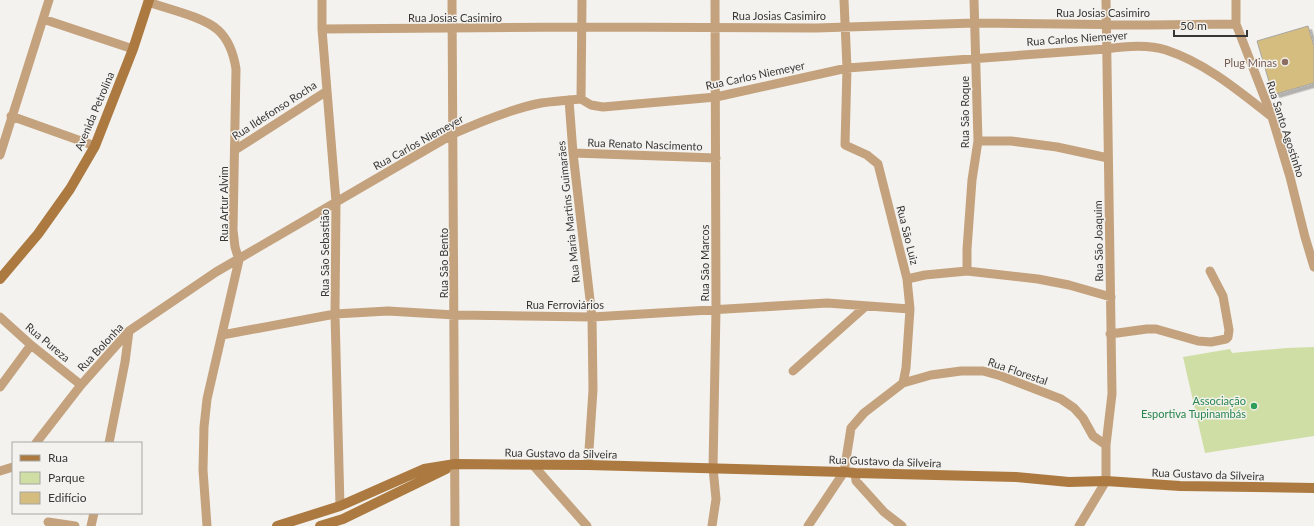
<svg xmlns="http://www.w3.org/2000/svg" width="1314" height="526" font-family="Lato,sans-serif">
<style>
.green{fill:#cedea4}
.building{fill:#d5bd80;stroke:#a7a6a2;filter:url(#shadow)}
.lines{fill:none;stroke-linecap:round;stroke-linejoin:round}
.street{stroke:#c4a27d;stroke-width:9}
.secondary{stroke:#ac7a40;stroke-width:10}
.education-dot{fill:#8d6e63;stroke:#f3f2ee;stroke-width:1.5}
.leisure-dot{fill:#2e9e5b;stroke:#f3f2ee;stroke-width:1.5}
.labels{text-anchor:middle;dominant-baseline:central;stroke-width:3;stroke-linejoin:round;paint-order:stroke}
.street-label{font-size:11px;fill:#383736;stroke:#f3f2ee}
.education-label{font-size:11px;fill:#785e54;stroke:#f3f2ee;text-anchor:end}
.leisure-label{font-size:11px;fill:#27864d;stroke:#f3f2ee;text-anchor:end}
</style>
<defs>
<filter id="shadow"><feDropShadow dx="3.5" dy="3.5" stdDeviation="0" flood-color="#0004"/></filter>
</defs>
<rect width="100%" height="100%" fill="#f3f2ee"/>
<!-- green -->
<path class="green" d="M 1314,347 L 1314,436 L 1205,453 L 1183,357 L 1230,349 L 1232,353 L 1287,348 Z"/>
<!-- building -->
<path class="building" d="M 1308,26 L 1314,46 L 1314,83 L 1276,94 L 1272,84 L 1270,85 L 1257,41 Z"/>
<g class="lines">
<!-- street -->
<path class="street" d="M 322,0 L 322,29 L 336,202 L 335,314 L 340,506
M 452,0 L 455,526
M 1236,0 L 1236,24 L 1272,117 L 1290,177 L 1305,237 L 1314,267
M 148,2 C 168,9 204,17 218,30 C 229,40 234,56 236,69 L 233,230 L 235,247 L 239,260 L 207,399 L 204,427 L 203,470 L 207,526
M 43,19 L 133,49
M 322,29 L 582,27 L 816,28 L 975,23 L 1148,25 L 1236,24
M 581,99 L 582,0
M 569,100 L 573,153 L 592,317 L 593,390 L 588,465
M 11,116 L 95,146
M 978,141 L 1011,141 L 1057,147 L 1108,158
M 235,150 L 327,91
M 573,153 L 716,158
M 0,155 L 49,0
M 967,271 L 967,249 L 972,180 L 978,141 L 974,0
M 907,279 L 925,275 L 967,271 L 1038,279 L 1069,285 L 1111,297
M 0,317 L 31,345 L 81,385
M 1110,334 L 1147,329 L 1156,329 L 1198,341 L 1211,342 L 1226,339 L 1228,337 L 1229,330 L 1223,296 L 1210,271
M 222,335 L 335,314 L 388,311 L 455,315 L 592,317 L 827,303 L 910,309
M 793,371 L 866,306
M 903,383 L 931,375 L 961,371 L 983,371 L 1001,376 L 1061,399 L 1074,408 L 1083,418 L 1093,436 L 1106,445
M 0,387 L 31,345
M 36,443 L 81,385 L 129,331 L 216,272 L 453,134 C 482,121 511,109 541,103 C 554,101 568,100 581,99 L 591,105 L 603,107 L 716,97 L 847,68 L 1106,49 C 1125,46 1148,44 1166,50 C 1206,63 1240,92 1272,117
M 109,443 L 125,362 L 129,331
M 533,465 L 587,526
M 0,471 L 13,467
M 855,473 L 856,481 L 884,512 L 902,526
M 48,522 L 75,526
M 91,526 L 94,513
M 712,526 L 716,499 L 713,468 L 716,309 L 715,0
M 808,526 L 844,472 L 851,428 L 864,413 L 903,383 L 906,368 L 910,309 L 907,279 L 878,164 L 867,155 L 845,145 L 847,68 L 844,0
M 1079,526 L 1106,481 L 1106,445 L 1112,394 L 1106,0"/>
<!-- secondary -->
<path class="secondary" d="M 0,279 L 38,234 L 70,189 L 95,146 L 133,49 L 149,0
M 277,526 L 340,506 L 424,469 L 455,464 L 588,465 L 844,472 L 855,473 L 1016,477 L 1069,482 L 1106,481 L 1180,486 L 1314,488
M 320,526 L 343,519 L 446,469"/>
</g>
<!-- markers -->
<circle class="education-dot" cx="1285" cy="62" r="4"/>
<circle class="leisure-dot" cx="1254" cy="406" r="4"/>
<g class="labels">
<!-- street labels -->
<g class="street-label">
<text x="1103" y="12">Rua Josias Casimiro</text>
<text x="779" y="15">Rua Josias Casimiro</text>
<text x="455" y="17">Rua Josias Casimiro</text>
<text transform="translate(1077 38) rotate(-4)">Rua Carlos Niemeyer</text>
<text transform="translate(755 75) rotate(-12)">Rua Carlos Niemeyer</text>
<text transform="translate(274 110) rotate(-33)">Rua Ildefonso Rocha</text>
<text transform="translate(94 111) rotate(-67)">Avenida Petrolina</text>
<text transform="translate(964 112) rotate(-90)">Rua São Roque</text>
<text transform="translate(1286 129) rotate(72)">Rua Santo Agostinho</text>
<text transform="translate(418 142) rotate(-29)">Rua Carlos Niemeyer</text>
<text transform="translate(645 144) rotate(2)">Rua Renato Nascimento</text>
<text transform="translate(223 204) rotate(-90)">Rua Artur Alvim</text>
<text transform="translate(568 212) rotate(-96)">Rua Maria Martins Guimarães</text>
<text transform="translate(908 235) rotate(76)">Rua São Luiz</text>
<text transform="translate(1098 241) rotate(-91)">Rua São Joaquim</text>
<text transform="translate(324 253) rotate(-90)">Rua São Sebastião</text>
<text transform="translate(443 263) rotate(-90)">Rua São Bento</text>
<text transform="translate(704 263) rotate(-90)">Rua São Marcos</text>
<text x="565" y="304">Rua Ferroviários</text>
<text transform="translate(48 342) rotate(40)">Rua Pureza</text>
<text transform="translate(100 347) rotate(-47)">Rua Bolonha</text>
<text transform="translate(1018 371) rotate(19)">Rua Florestal</text>
<text transform="translate(561 453) rotate(1)">Rua Gustavo da Silveira</text>
<text transform="translate(885 461) rotate(2)">Rua Gustavo da Silveira</text>
<text transform="translate(1208 474) rotate(2)">Rua Gustavo da Silveira</text>
</g>
<!-- education labels -->
<g class="education-label">
<text x="1277" y="62">Plug Minas</text>
</g>
<!-- leisure labels -->
<g class="leisure-label">
<text x="1246" y="400">Associação<tspan x="1246" dy="13">Esportiva Tupinambás</tspan></text>
</g>
</g>
<!-- legend -->
<rect x="12" y="442" width="130" height="72" fill="#f3f2ee" stroke="#a8a7a4"/>
<rect x="20" y="455" width="20" height="6" fill="#ac7a40" stroke="#a8a7a4"/>
<text x="48" y="462" font-size="12" fill="#383736">Rua</text>
<rect x="20" y="472" width="20" height="12" fill="#cedea4" stroke="#a8a7a4"/>
<text x="48" y="482" font-size="12" fill="#383736">Parque</text>
<rect x="20" y="492" width="20" height="12" fill="#d5bd80" stroke="#a8a7a4"/>
<text x="48" y="502" font-size="12" fill="#383736">Edifício</text>
<!-- scale -->
<path d="M1174 30v6h73v-6" fill="none" stroke="#383736" stroke-width="2"/>
<text x="1180" y="30" font-size="12" fill="#383736" stroke="#f3f2ee" stroke-width="3" paint-order="stroke">50 m</text>
</svg>
